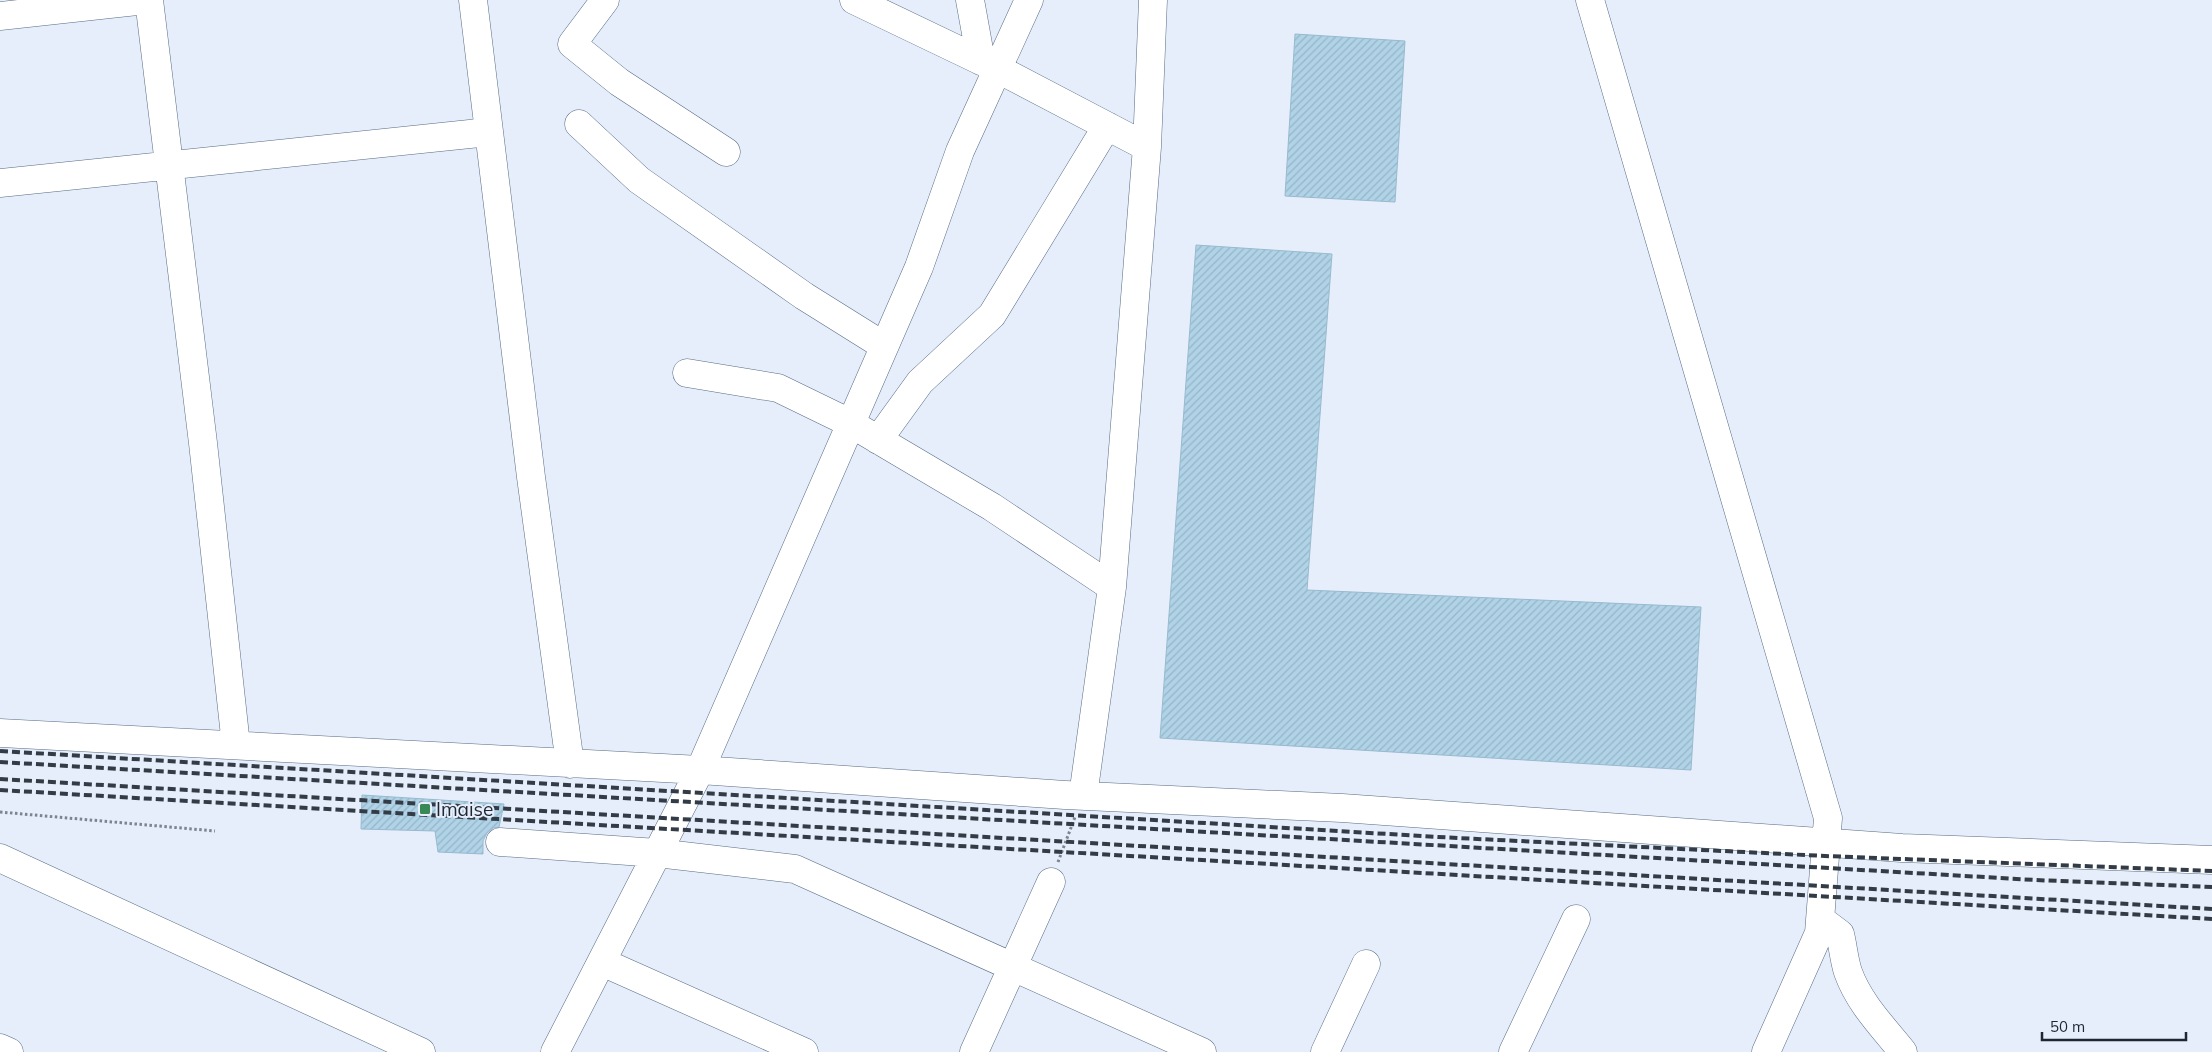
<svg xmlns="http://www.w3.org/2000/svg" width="2212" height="1052" font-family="Mulish,sans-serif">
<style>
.building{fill:url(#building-hatch);stroke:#98bace}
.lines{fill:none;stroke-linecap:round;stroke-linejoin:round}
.minor-casing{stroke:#576b84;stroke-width:29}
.path{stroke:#7b848f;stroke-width:3;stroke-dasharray:2.5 2.5;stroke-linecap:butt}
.minor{stroke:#fff;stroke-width:28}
.rail{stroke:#333c46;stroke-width:4;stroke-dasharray:8 4;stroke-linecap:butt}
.poi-dot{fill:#388858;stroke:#e5eefa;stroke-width:2}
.labels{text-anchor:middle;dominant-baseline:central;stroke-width:4;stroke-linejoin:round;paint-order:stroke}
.poi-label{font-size:19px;fill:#1e2731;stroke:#e5eefa;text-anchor:start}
</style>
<defs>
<pattern id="building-hatch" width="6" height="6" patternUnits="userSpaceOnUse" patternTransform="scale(1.25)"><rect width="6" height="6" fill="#b0d3e7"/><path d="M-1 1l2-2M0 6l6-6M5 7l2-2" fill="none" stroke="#97b5c7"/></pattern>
</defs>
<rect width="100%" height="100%" fill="#e5eefa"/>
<!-- building -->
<path class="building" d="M 1295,34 L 1405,41 L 1395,202 L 1285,196 Z
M 1196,245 L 1332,254 L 1307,590 L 1701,607 L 1691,770 L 1160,738 Z
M 362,795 L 504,804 L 499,827 L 493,828 L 487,833 L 483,841 L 483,854 L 438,852 L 435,831 L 361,829 Z"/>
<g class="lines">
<!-- minor casing -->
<g class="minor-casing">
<path id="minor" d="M 149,0 L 203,443 L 236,745
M 473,0 L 531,477 L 570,764
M 605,0 L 572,44 L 619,82 L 726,152
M 854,0 L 998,69 L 1147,147
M 970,0 L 981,61
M 1590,0 L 1828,818 L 1819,933 L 1766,1052
M 0,16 L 146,0
M 579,124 L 639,180 L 804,296 L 884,346
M 0,183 L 489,132
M 687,373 L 778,388 L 850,423 L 992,507 L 1112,587
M 878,440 L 920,382 L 992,315 L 1107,126
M 0,733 L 700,770 L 1065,795 L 1342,808 L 1902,848 L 2212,860
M 1083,796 L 1112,587 L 1147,147 L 1153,0
M 500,842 L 657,853 L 795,869 L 1202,1052
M 0,858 L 421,1052
M 1820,919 L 1840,934 C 1843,946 1844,960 1848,972 C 1859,1003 1883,1027 1903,1052
M 602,962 L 804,1052
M 0,1048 L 9,1052
M 555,1052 L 700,770 L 919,267 L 960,151 L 1029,0
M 974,1052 L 1051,882
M 1325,1052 L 1366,964
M 1513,1052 L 1576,919"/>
</g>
<!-- path -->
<path class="path" d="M 0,812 L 215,831
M 1058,862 L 1075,817"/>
<!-- minor -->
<use href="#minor" class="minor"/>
<!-- rail -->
<path class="rail" d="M 0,751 L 1438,837 L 1825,856 L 2212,871
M 0,762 L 2035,880 L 2212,887
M 0,779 L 2212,909
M 0,790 L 2212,919"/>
</g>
<!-- markers -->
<rect class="poi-dot" x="419" y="803" width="12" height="12" rx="2.5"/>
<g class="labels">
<!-- poi labels -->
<g class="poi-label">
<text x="436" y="809">Imaise</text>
</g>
</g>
<!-- scale -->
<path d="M2042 1032v8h144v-8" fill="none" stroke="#1e2731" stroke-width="2.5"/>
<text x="2050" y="1032" font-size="15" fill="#1e2731" stroke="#e5eefa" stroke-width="4" paint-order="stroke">50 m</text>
</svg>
